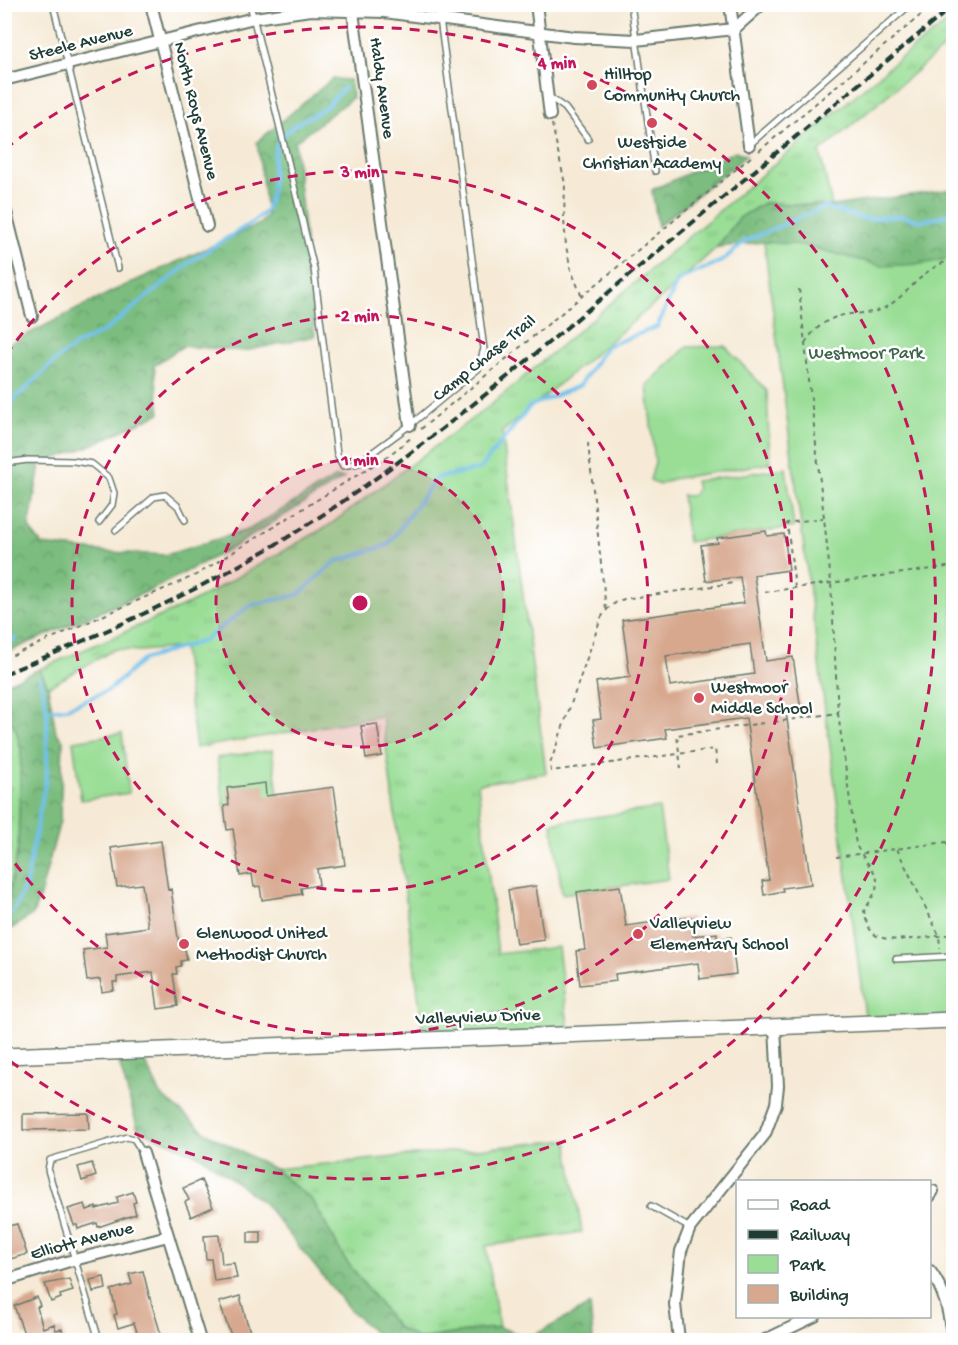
<svg xmlns="http://www.w3.org/2000/svg" width="958" height="1345" font-family="'Gochi Hand',sans-serif">
<style>
.grass{fill:url(#grass-tufts);stroke:#5c8e65;stroke-width:1.5}
.forest{fill:url(#forest-crowns);stroke:#4d7d5a;stroke-width:1.5}
.park{fill:#9ade96;stroke:#5c8e65;stroke-width:1.5}
.lines{fill:none;stroke-linecap:round;stroke-linejoin:round}
.stream{stroke:#71c1ec;stroke-width:4}
.building{fill:#d7a88e;fill-rule:evenodd}
.lane-casing{stroke:#6a7a6d;stroke-width:8}
.street-casing{stroke:#6a7a6d;stroke-width:14}
.secondary-casing{stroke:#6a7a6d;stroke-width:18}
.path{stroke:#6a7a6d;stroke-width:2;stroke-dasharray:4.5 4.5;stroke-linecap:butt}
.lane{stroke:#fff;stroke-width:5}
.street{stroke:#fff;stroke-width:10}
.secondary{stroke:#fff;stroke-width:15}
.rail{stroke:#1f3d34;stroke-width:4;stroke-dasharray:9 4.5;stroke-linecap:butt}
.ring{fill:none;stroke:#c2185b;stroke-width:3;stroke-dasharray:10 8}
.poi-dot{fill:#d1495b;stroke:#fff;stroke-width:2}
.labels{text-anchor:middle;dominant-baseline:central;stroke-width:5;stroke-linejoin:round;paint-order:stroke}
.street-label{font-size:18px;fill:#1f3d34;stroke:#fff}
.poi-label{font-size:18px;fill:#1f3d34;stroke:#fff;text-anchor:start}
.park-label{font-size:18px;fill:#3e654c;stroke:#fff}
.centre{fill:#c2185b;stroke:#fff;stroke-width:3}
.ring-label{font-size:18px;text-anchor:middle;font-weight:bold;fill:#c2185b;stroke:#fff;stroke-width:5;stroke-linejoin:round;paint-order:stroke}
</style>
<defs>
<pattern id="grass-tufts" width="24" height="20" patternUnits="userSpaceOnUse" patternTransform="scale(1.5)"><rect width="24" height="20" fill="#9ade96"/><path d="M3 7l-1-3M5 7V3M7 7l1-3M15 17l-1-3M17 17v-4M19 17l1-3" fill="none" stroke="#84bf82"/></pattern>
<pattern id="forest-crowns" width="20" height="18" patternUnits="userSpaceOnUse" patternTransform="scale(1.5)"><rect width="20" height="18" fill="#7bbd7f"/><path d="M2 6a3 3 0 1 1 6 0M12 15a3 3 0 1 1 6 0" fill="none" stroke="#649b69"/></pattern>
</defs>
<rect width="100%" height="100%" fill="#fff"/>
<filter id="ink" filterUnits="userSpaceOnUse"><feTurbulence type="fractalNoise" baseFrequency=".0167" numOctaves="2"/><feDisplacementMap in="SourceGraphic" scale="12" xChannelSelector="R" yChannelSelector="G"/><feConvolveMatrix kernelMatrix="1 2 1 2 8 2 1 2 1" color-interpolation-filters="sRGB"/></filter>
<filter id="wash" filterUnits="userSpaceOnUse"><feTurbulence type="fractalNoise" baseFrequency=".008" numOctaves="4" result="noise"/><feDisplacementMap in="SourceGraphic" scale="24" xChannelSelector="R" yChannelSelector="G"/><feGaussianBlur stdDeviation="1.35" result="paint"/><feColorMatrix in="noise" values="0 0 0 0 0 0 0 0 0 0 0 0 0 0 0 0 0 1.4 0 .05"/><feComposite in="paint" operator="in"/></filter>
<g filter="url(#wash)">
<rect width="100%" height="100%" fill="#f6ead6"/>
<!-- grass -->
<path class="grass" d="M 953,19 L 953,40 L 820,152 L 832,206 L 764,203 L 740,218 L 717,247 L 666,294 L 502,432 L 546,773 L 478,784 L 498,954 L 558,947 L 569,1034 L 424,1039 L 382,716 L 196,748 L 183,647 L 140,651 L 115,649 L 48,687 L 40,669 L 193,602 L 328,526 L 492,404 L 897,60 Z
M 5,714 L 15,727 L 21,749 L 18,848 L 10,887 L 5,896 Z
M 567,1140 L 582,1232 L 486,1246 L 499,1327 L 419,1339 L 398,1328 L 344,1258 L 313,1201 L 274,1169 Z"/>
<!-- forest -->
<path class="forest" d="M 332,79 L 350,80 L 352,98 L 295,142 L 315,336 L 245,351 L 183,346 L 154,365 L 160,413 L 87,447 L 40,464 L 29,528 L 42,545 L 107,552 L 166,555 L 250,529 L 336,477 L 344,478 L 235,546 L 153,589 L 5,653 L 5,346 L 113,291 L 260,224 L 267,215 L 257,142 Z
M 736,151 L 746,156 L 658,226 L 652,190 Z
M 953,189 L 953,258 L 922,264 L 882,266 L 802,245 L 764,242 L 717,247 L 739,218 L 764,203 L 832,206 Z
M 40,669 L 48,687 L 56,732 L 63,740 L 60,821 L 39,899 L 33,914 L 5,933 L 5,896 L 10,887 L 18,848 L 21,749 L 15,727 L 5,714 L 5,684 Z
M 116,1052 L 140,1052 L 161,1095 L 208,1134 L 274,1169 L 313,1201 L 344,1258 L 398,1328 L 419,1339 L 499,1327 L 529,1338 L 590,1305 L 593,1339 L 588,1340 L 382,1340 L 350,1310 L 264,1203 L 202,1157 L 138,1129 Z"/>
<!-- park -->
<path class="park" d="M 764,242 L 802,245 L 882,266 L 922,264 L 953,258 L 953,1020 L 866,1023 Z
M 725,346 L 767,391 L 770,463 L 672,479 L 659,485 L 650,480 L 655,463 L 647,385 L 687,347 Z
M 786,468 L 794,527 L 688,542 L 682,495 C 690,497 693,496 697,489 L 695,481 Z
M 122,733 L 129,793 L 81,800 L 73,741 Z
M 272,750 L 278,794 L 276,799 L 224,806 L 217,758 Z
M 659,808 L 669,879 L 562,894 L 552,823 Z"/>
<g class="lines">
<!-- stream -->
<path class="stream" d="M 4,409 L 55,361 L 76,345 L 106,330 L 194,259 L 253,222 L 266,211 L 271,194 L 274,156 L 278,141 L 293,126 L 325,108 L 344,88
M 4,631 L 15,640
M 47,710 L 67,708 L 109,690 L 144,659 L 203,641 L 251,605 L 298,595 L 335,562 L 388,545 L 436,478 L 480,469 L 530,406 L 579,386 L 607,346 L 657,327 L 678,280 L 722,261 L 745,241 L 824,207 L 866,219 L 902,216 L 921,221 L 943,216 L 954,210
M 4,919 L 15,908 L 26,884 L 47,773 L 47,710 L 40,678"/>
</g>
<g id="blocks">
<!-- building -->
<path class="building" d="M 766,531 L 767,536 L 784,534 L 789,570 L 754,575 L 766,661 L 793,657 L 801,710 L 786,712 L 811,884 L 782,888 L 783,891 L 764,895 L 762,881 L 769,880 L 746,718 L 665,729 L 667,738 L 597,748 L 593,720 L 601,719 L 596,682 L 630,677 L 622,620 L 744,603 L 740,577 L 706,581 L 701,545 L 718,543 L 717,538 ZM 750,644 L 754,674 L 670,686 L 666,656 Z
M 377,724 L 382,756 L 366,759 L 361,726 Z
M 265,783 L 266,796 L 334,787 L 345,865 L 317,869 L 319,885 L 301,888 L 302,894 L 262,900 L 260,886 L 254,887 L 252,874 L 240,876 L 233,829 L 227,830 L 224,806 L 229,805 L 227,788 Z
M 161,841 L 168,890 L 171,889 L 179,945 L 184,944 L 187,960 L 181,961 L 181,966 L 176,967 L 177,974 L 173,974 L 178,1006 L 158,1009 L 153,972 L 117,977 L 117,982 L 113,982 L 114,990 L 102,992 L 100,979 L 87,981 L 83,950 L 107,947 L 105,933 L 148,927 L 142,884 L 117,887 L 111,848 Z
M 536,886 L 544,940 L 516,944 L 508,890 Z
M 620,886 L 626,926 L 691,917 L 693,936 L 717,933 L 717,939 L 731,937 L 736,974 L 700,979 L 698,963 L 615,974 L 616,981 L 580,985 L 576,951 L 585,950 L 577,892 Z
M 88,1113 L 89,1129 L 23,1130 L 23,1114 Z
M 92,1163 L 96,1176 L 82,1181 L 78,1167 Z
M 201,1180 L 213,1207 L 191,1217 L 185,1202 L 189,1200 L 183,1188 Z
M 133,1192 L 136,1202 L 133,1203 L 136,1214 L 98,1227 L 97,1223 L 78,1229 L 77,1225 L 74,1225 L 68,1209 L 85,1204 L 87,1210 L 96,1207 L 96,1209 L 118,1203 L 117,1197 Z
M 17,1224 L 27,1254 L 4,1261 L 4,1227 Z
M 248,1232 L 261,1232 L 261,1243 L 248,1243 Z
M 219,1235 L 222,1264 L 234,1263 L 237,1278 L 214,1281 L 211,1259 L 206,1259 L 204,1236 Z
M 143,1271 L 149,1295 L 163,1341 L 140,1341 L 134,1323 L 118,1328 L 114,1315 L 117,1314 L 111,1290 L 132,1284 L 129,1274 Z
M 104,1277 L 106,1289 L 93,1292 L 90,1280 Z
M 69,1279 L 73,1291 L 60,1295 L 61,1298 L 51,1302 L 45,1284 Z
M 240,1296 L 246,1319 L 253,1341 L 233,1341 L 219,1302 Z
M 37,1297 L 40,1306 L 37,1307 L 43,1328 L 54,1324 L 56,1330 L 62,1329 L 65,1341 L 53,1341 L 52,1337 L 40,1341 L 30,1341 L 29,1335 L 25,1336 L 14,1306 Z"/>
</g>
</g>
<g filter="url(#ink)">
<use href="#blocks" fill-opacity="0" stroke="#6a7a6d" stroke-width="1.5"/>
<g class="lines">
<!-- lane casing -->
<g class="lane-casing">
<path id="lane" d="M 53,4 L 118,268
M 250,4 L 314,269 L 337,454 L 343,466 L 358,463 L 410,425 L 478,369 L 484,349 L 438,4
M 631,4 L 655,171
M 549,97 L 565,108 L 588,139
M 749,145 L 911,4
M 13,462 L 28,460 L 74,461 L 92,464 L 109,478 L 114,493 L 112,505 L 99,522
M 116,530 L 154,497 L 165,495 L 178,506 L 185,520
M 896,959 L 954,956
M 651,1206 L 690,1228
M 99,1340 L 48,1170 L 50,1160 L 127,1137 L 134,1139 L 143,1153"/>
</g>
<!-- street casing -->
<g class="street-casing">
<path id="street" d="M 151,4 L 207,226
M 536,4 L 550,115
M 730,4 L 749,145
M 352,5 L 410,425
M 4,80 L 254,18 L 311,10 L 384,12 L 574,37 L 636,40 L 734,29 L 762,4
M 4,204 L 32,316
M 143,1153 L 200,1340
M 930,1196 L 933,1191
M 930,1271 C 946,1292 949,1315 953,1340
M 4,1281 L 66,1262 L 168,1236
M 679,1340 L 675,1304 L 681,1251 L 690,1228 L 765,1134 L 776,1104 L 778,1086 L 775,1027
M 765,1340 L 815,1316"/>
</g>
<!-- secondary casing -->
<g class="secondary-casing">
<path id="secondary" d="M 4,1056 L 954,1020"/>
</g>
<!-- path -->
<path class="path" d="M 552,124 L 565,184 L 564,219 L 566,246 L 571,270 L 582,297
M 759,151 L 934,4
M 805,343 C 815,327 830,316 850,314 C 861,313 871,314 882,309 C 909,297 922,265 954,260
M 421,429 L 752,156
M 588,443 L 606,610
M 795,588 L 787,523 L 823,518
M 765,592 L 954,566
M 4,659 L 196,575 L 388,456 L 412,437
M 838,713 L 856,845 C 874,878 889,873 864,911 C 866,920 868,931 877,936 C 893,944 935,936 954,934
M 774,722 L 838,713 L 831,582 L 799,289
M 717,764 L 715,749 L 551,771 L 550,764 L 601,618 C 607,608 613,603 624,599 L 734,583
M 681,769 L 677,735 L 764,723
M 946,842 L 954,855
M 897,849 L 939,935 L 940,948
M 836,857 L 954,841"/>
<!-- lane -->
<use href="#lane" class="lane"/>
<!-- street -->
<use href="#street" class="street"/>
<!-- secondary -->
<use href="#secondary" class="secondary"/>
<!-- rail -->
<path class="rail" d="M 4,674 C 107,632 210,587 304,527 C 415,456 515,371 615,287 C 728,193 841,99 954,5"/>
</g>
</g>
<!-- distance rings -->
<circle cx="360" cy="603" r="144" fill="#c2185b" fill-opacity=".12"/>
<g class="ring">
<circle cx="360" cy="603" r="144"/>
<circle cx="360" cy="603" r="288"/>
<path d="M6 355A432 432 0 1 1 6 851"/>
<path d="M5 149A576 576 0 1 1 5 1057"/>
</g>
<!-- markers -->
<g class="poi-dot">
<circle cx="592" cy="85" r="6"/>
<circle cx="652" cy="123" r="6"/>
<circle cx="699" cy="698" r="6"/>
<circle cx="638" cy="934" r="6"/>
<circle cx="184" cy="944" r="6"/>
</g>
<g class="labels">
<!-- street labels -->
<g class="street-label">
<text transform="translate(81 44) rotate(-14)">Steele Avenue</text>
<text transform="translate(381 88) rotate(82)">Haldy Avenue</text>
<text transform="translate(195 111) rotate(76)">North Roys Avenue</text>
<text transform="translate(485 359) rotate(-39)">Camp Chase Trail</text>
<text transform="translate(478 1018) rotate(-2)">Valleyview Drive</text>
<text transform="translate(82 1242) rotate(-15)">Elliott Avenue</text>
</g>
<!-- poi labels -->
<g class="poi-label">
<text x="604" y="75">Hilltop<tspan x="604" dy="21">Community Church</tspan></text>
<text x="652" y="143" text-anchor="middle">Westside<tspan x="652" dy="21">Christian Academy</tspan></text>
<text x="711" y="688">Westmoor<tspan x="711" dy="21">Middle School</tspan></text>
<text x="650" y="924">Valleyview<tspan x="650" dy="21">Elementary School</tspan></text>
<text x="196" y="934">Glenwood United<tspan x="196" dy="21">Methodist Church</tspan></text>
</g>
<!-- park labels -->
<g class="park-label">
<text x="866" y="354">Westmoor Park</text>
</g>
</g>
<circle cx="360" cy="603" r="9" class="centre"/>
<g class="ring-label">
<text x="557" y="68">4 min</text>
<text x="360" y="177">3 min</text>
<text x="360" y="321">2 min</text>
<text x="360" y="465">1 min</text>
</g>
<!-- margin -->
<rect width="958" height="1345" fill="none" stroke="#fff" stroke-width="24"/>
<!-- legend -->
<rect x="736" y="1180" width="195" height="138" fill="#ffffff" stroke="#a5b1ae" stroke-width="1.5"/>
<rect x="748" y="1200" width="30" height="9" fill="#ffffff" stroke="#a5b1ae" stroke-width="1.5"/>
<text x="790" y="1210" font-size="18" fill="#1f3d34">Road</text>
<rect x="748" y="1230" width="30" height="9" fill="#1f3d34" stroke="#a5b1ae" stroke-width="1.5"/>
<text x="790" y="1240" font-size="18" fill="#1f3d34">Railway</text>
<rect x="748" y="1255" width="30" height="18" fill="#9ade96" stroke="#a5b1ae" stroke-width="1.5"/>
<text x="790" y="1270" font-size="18" fill="#1f3d34">Park</text>
<rect x="748" y="1285" width="30" height="18" fill="#d7a88e" stroke="#a5b1ae" stroke-width="1.5"/>
<text x="790" y="1300" font-size="18" fill="#1f3d34">Building</text>
</svg>
